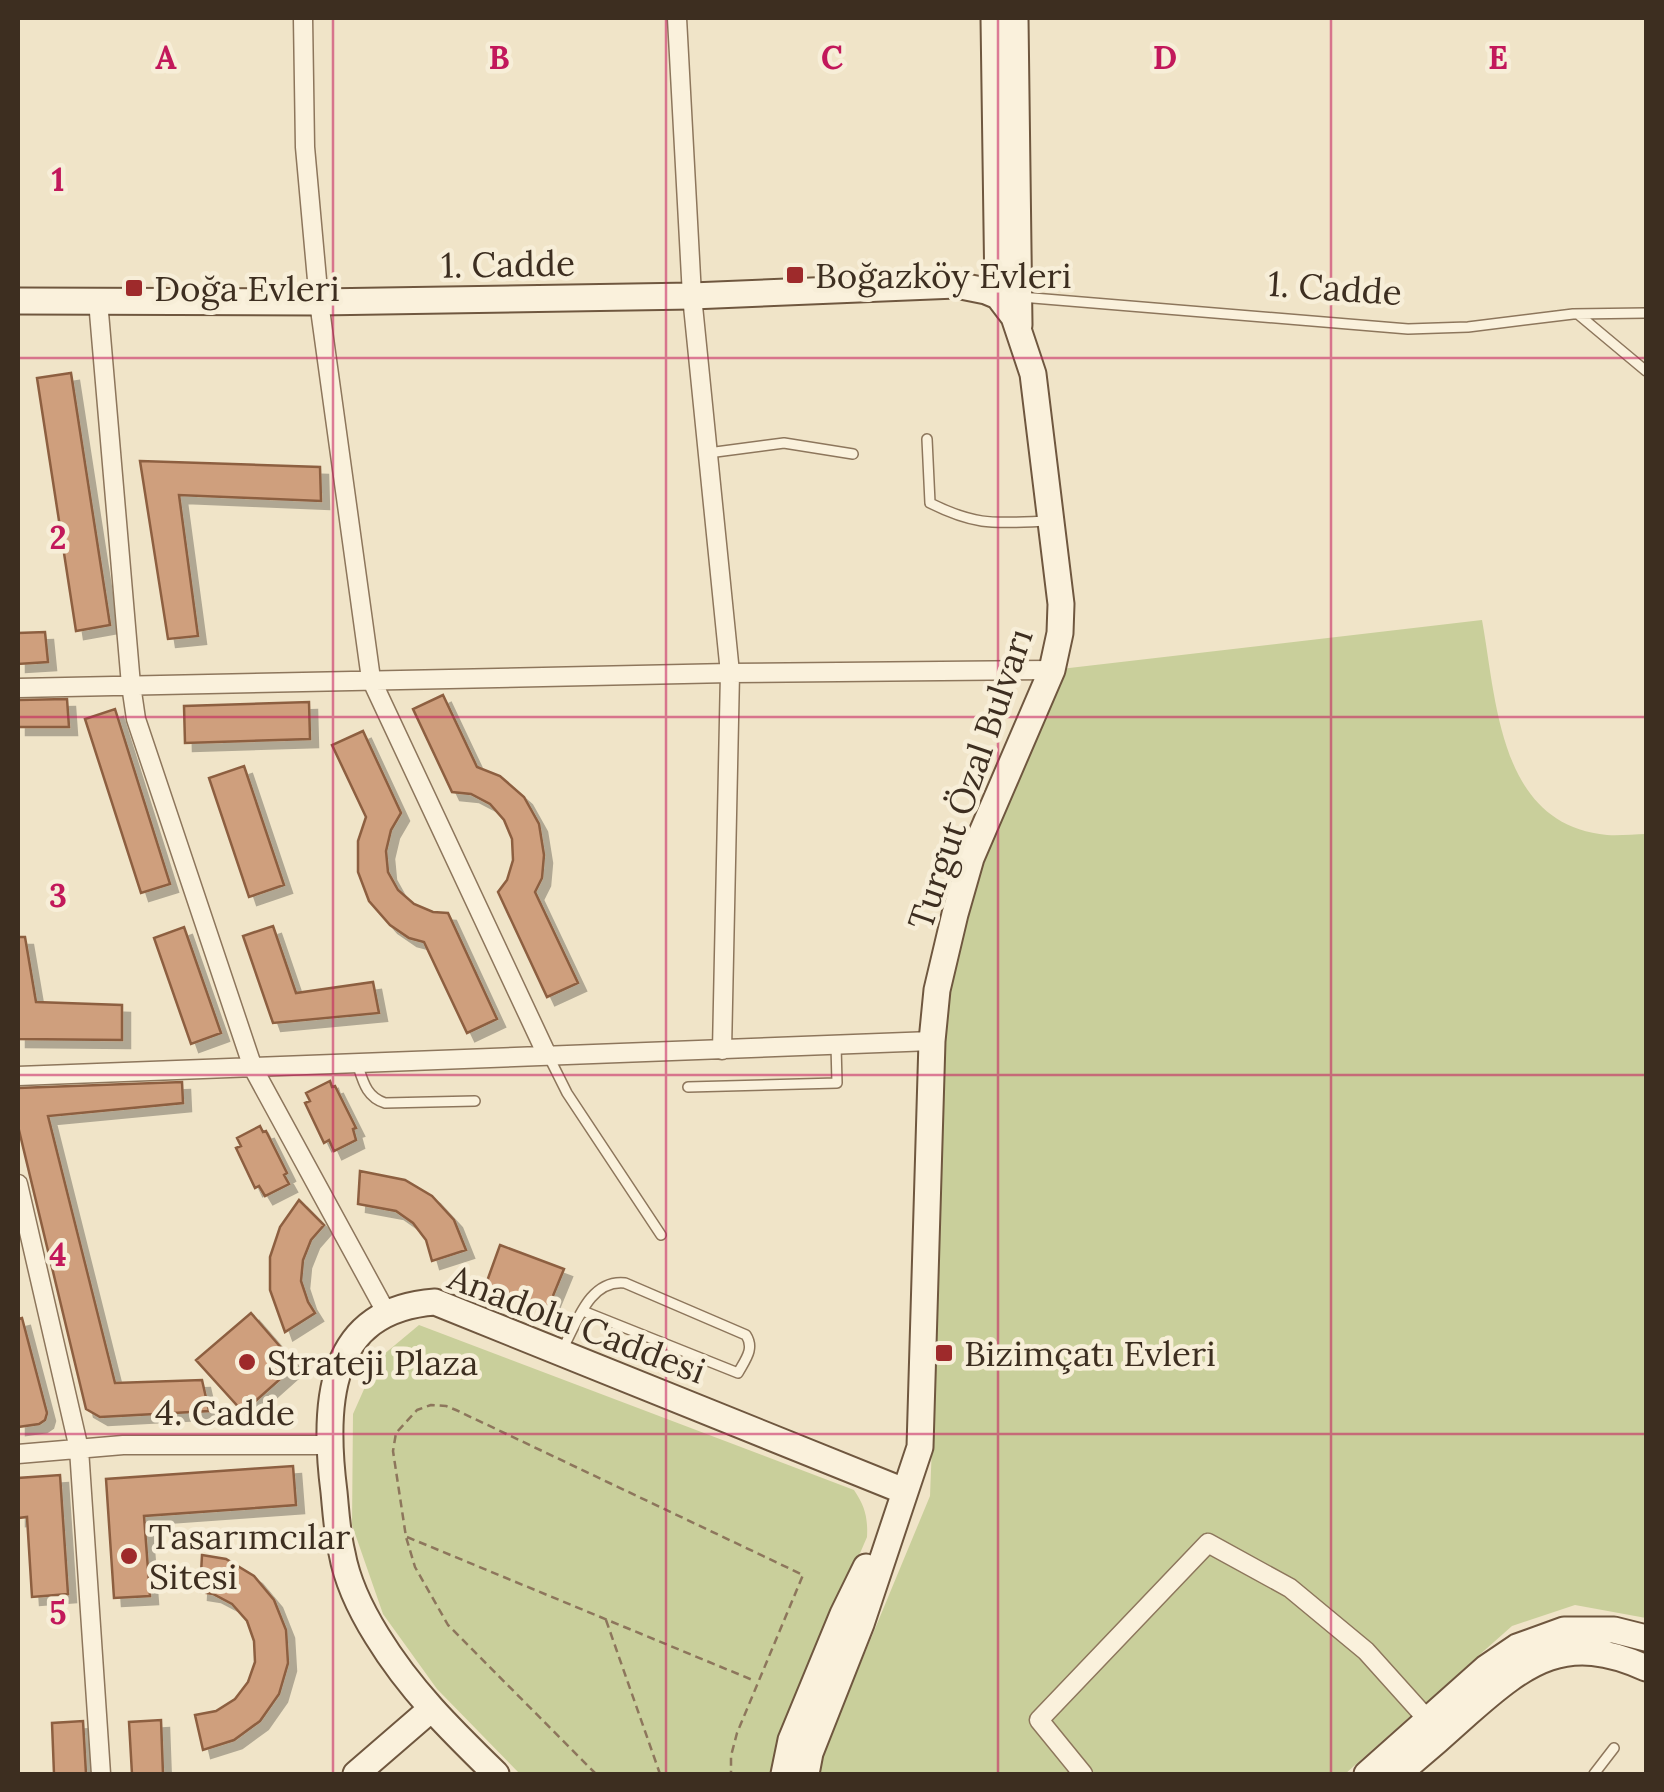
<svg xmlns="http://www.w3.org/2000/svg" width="1664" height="1792" font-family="Lora,serif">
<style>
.green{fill:#c9cf9b}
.building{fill:#cf9f7d;stroke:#8d5f41;stroke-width:2.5;filter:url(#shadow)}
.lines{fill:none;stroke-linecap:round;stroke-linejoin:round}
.lane-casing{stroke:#8d765c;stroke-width:12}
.street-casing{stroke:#8d765c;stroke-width:21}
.secondary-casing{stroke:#6f573f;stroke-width:29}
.path{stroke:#8d765c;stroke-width:2.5;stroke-dasharray:8 5;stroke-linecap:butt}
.lane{stroke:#faf1dc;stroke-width:9}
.street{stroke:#faf1dc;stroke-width:18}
.secondary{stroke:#faf1dc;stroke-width:25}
.grid{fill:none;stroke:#c2185b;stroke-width:2.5;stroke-opacity:0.55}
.poi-dot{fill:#9e2a2b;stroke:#f7eed8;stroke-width:4}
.labels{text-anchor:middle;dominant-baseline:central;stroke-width:9;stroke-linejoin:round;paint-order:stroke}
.street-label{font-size:35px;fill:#3d2e20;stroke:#f7eed8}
.poi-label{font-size:35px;fill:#3d2e20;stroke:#f7eed8;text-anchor:start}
.grid-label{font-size:32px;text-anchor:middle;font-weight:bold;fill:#c2185b;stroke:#f7eed8;stroke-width:9;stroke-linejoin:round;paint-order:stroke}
</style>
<defs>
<filter id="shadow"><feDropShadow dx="8" dy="8" stdDeviation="0" flood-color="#0004"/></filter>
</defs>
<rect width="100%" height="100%" fill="#f0e4c8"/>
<!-- green -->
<path class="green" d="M 1482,620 C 1497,703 1499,825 1607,835 C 1620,836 1634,834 1646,834 L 1646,1618 L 1575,1605 L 1512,1626 L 1345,1774 L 821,1774 L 821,1759 L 930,1496 L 933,1419 L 932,1041 L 955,914 L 1052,670 Z
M 419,1325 L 854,1490 C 865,1506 868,1518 867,1537 L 777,1746 L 771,1774 L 520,1774 L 437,1689 L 383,1614 L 352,1525 L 353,1414 L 377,1360 Z"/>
<!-- building -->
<path class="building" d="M 71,373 L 110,625 L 76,631 L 37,378 Z
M 140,461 L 320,467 L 321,501 L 179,495 L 198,636 L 168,639 Z
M 45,632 L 48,662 L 18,664 L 18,633 Z
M 443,695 L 477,767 L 500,776 L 524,797 L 539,824 L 544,855 L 542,878 L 535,892 L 578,983 L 547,997 L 498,892 L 507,880 L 513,860 L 512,839 L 504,820 L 490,804 L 471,794 L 452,792 L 413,709 Z
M 67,699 L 69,727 L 18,727 L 18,700 Z
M 309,702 L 310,739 L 185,743 L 184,706 Z
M 115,709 L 170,884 L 141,893 L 85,719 Z
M 363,731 L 401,813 L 391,830 L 386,851 L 388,872 L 398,890 L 414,904 L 433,912 L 448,913 L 497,1019 L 467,1033 L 424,942 L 409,938 L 390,925 L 369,901 L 358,872 L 358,841 L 366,817 L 332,745 Z
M 244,766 L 284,885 L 249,897 L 209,778 Z
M 273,926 L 296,993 L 373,982 L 379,1013 L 273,1023 L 243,936 Z
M 184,927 L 221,1033 L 191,1044 L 154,938 Z
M 18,937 L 25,937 L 36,1002 L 122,1005 L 122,1040 L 18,1039 Z
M 330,1081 L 332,1087 L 335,1086 L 356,1128 L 353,1129 L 356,1140 L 334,1151 L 329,1140 L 324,1143 L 305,1103 L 310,1101 L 306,1093 Z
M 182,1082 L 183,1103 L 48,1116 L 115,1383 L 202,1380 L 209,1411 L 100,1417 L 86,1409 L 18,1126 L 18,1088 Z
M 260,1126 L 263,1132 L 266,1131 L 287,1173 L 284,1175 L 289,1184 L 265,1196 L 259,1186 L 255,1188 L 236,1148 L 241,1146 L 237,1138 Z
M 360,1171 L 405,1180 L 432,1196 L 454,1220 L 466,1250 L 432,1261 L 426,1240 L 413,1223 L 396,1211 L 358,1204 Z
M 299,1200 L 324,1225 L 311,1240 L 303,1260 L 301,1281 L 308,1302 L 315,1313 L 285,1332 L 270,1290 L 270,1257 L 280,1227 Z
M 500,1245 L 564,1269 L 548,1308 L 486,1284 Z
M 251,1313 L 296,1365 L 243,1412 L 196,1360 Z
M 22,1318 L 47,1413 L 45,1420 L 39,1424 L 18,1427 L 18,1319 Z
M 293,1466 L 296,1505 L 144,1516 L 150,1596 L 114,1598 L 106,1479 Z
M 60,1475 L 68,1594 L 32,1597 L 27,1517 L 18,1518 L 18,1478 Z
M 202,1555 L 226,1559 L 254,1576 L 274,1600 L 286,1630 L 288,1663 L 279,1694 L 260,1721 L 234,1740 L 203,1750 L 195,1715 L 216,1711 L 235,1699 L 248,1682 L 255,1662 L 254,1641 L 247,1621 L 232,1604 L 213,1594 L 200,1592 Z
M 161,1720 L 163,1774 L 132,1774 L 129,1722 Z
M 83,1721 L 86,1774 L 54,1774 L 52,1723 Z"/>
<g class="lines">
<!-- lane casing -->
<g class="lane-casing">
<path id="lane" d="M 1021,297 L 1408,329 L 1468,327 L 1573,314 L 1646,313
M 1579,315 L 1646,371
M 927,439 L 930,503 C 978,527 996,523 1048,521
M 708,453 L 784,443 L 853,454
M 549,1057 L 567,1093 L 661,1235
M 357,1063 C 363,1081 366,1097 385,1103 L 475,1101
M 688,1087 L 837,1083 L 836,1045
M 561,1352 C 576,1326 588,1279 625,1283 L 746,1335 C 755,1349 745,1360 738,1373 L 583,1311
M 1594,1774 L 1614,1748"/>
</g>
<!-- street casing -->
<g class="street-casing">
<path id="street" d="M 303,18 L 305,147 L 319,302 L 371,679 L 547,1055
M 677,18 L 692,296 L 730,673 L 722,1050
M 98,301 L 131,685 L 136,719 L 253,1068 L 386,1312
M 18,688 L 730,673 L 1052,670
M 18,1076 L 932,1041
M 18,1184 L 79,1449 L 101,1774
M 18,1454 L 123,1445 L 328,1445
M 1083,1774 L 1039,1720 L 1208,1543 L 1290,1588 L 1366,1651 L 1428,1720"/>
</g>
<!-- secondary casing -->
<g class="secondary-casing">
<path id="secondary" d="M 1015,18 L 1019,325
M 18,301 L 319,302 L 692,296 L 956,285 L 986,291 L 998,296
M 356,1774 L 430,1710
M 496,1774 C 451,1730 410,1690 377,1636 C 362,1612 347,1581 342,1553 C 337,1533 336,1512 334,1492 C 323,1406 326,1310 435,1302 L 904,1491
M 784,1774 L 791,1740 L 843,1614 L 866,1567
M 806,1774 L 810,1753 L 861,1624 L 920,1447 L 932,1041 L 937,990 L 955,914 L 971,858 L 1052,670 L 1060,633 L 1061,604 L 1033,374 L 1014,317 L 998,296 L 994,18
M 1367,1774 L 1486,1668 L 1517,1647 L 1564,1630 L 1614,1630 L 1646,1638
M 1398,1774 C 1422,1754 1445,1734 1468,1713 C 1527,1661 1566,1632 1646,1668"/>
</g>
<!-- path -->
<path class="path" d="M 407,1537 L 755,1681
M 606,1620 L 660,1774
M 596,1774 L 448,1625 L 415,1567 L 406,1537 L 393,1451 L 396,1433 L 417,1410 L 431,1405 L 446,1406 L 456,1410 L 803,1575 L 737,1733 L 731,1756 L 731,1774"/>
<!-- lane -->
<use href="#lane" class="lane"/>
<!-- street -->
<use href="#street" class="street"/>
<!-- secondary -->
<use href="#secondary" class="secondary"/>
</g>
<!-- grid -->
<path class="grid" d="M 333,18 L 333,1774M 666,18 L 666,1774M 998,18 L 998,1774M 1331,18 L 1331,1774M 18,358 L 1646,358M 18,717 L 1646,717M 18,1075 L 1646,1075M 18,1434 L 1646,1434"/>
<!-- markers -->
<g class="poi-dot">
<rect x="785" y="265" width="20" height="20" rx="5"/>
<rect x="124" y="278" width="20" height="20" rx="5"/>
<rect x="934" y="1343" width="20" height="20" rx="5"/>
<circle cx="247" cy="1362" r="10"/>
<circle cx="129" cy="1556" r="10"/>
</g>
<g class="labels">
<!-- street labels -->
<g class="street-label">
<text transform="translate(508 264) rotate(-1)">1. Cadde</text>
<text transform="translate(1335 288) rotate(4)">1. Cadde</text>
<text transform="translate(970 779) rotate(-71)">Turgut Özal Bulvarı</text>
<text transform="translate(577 1324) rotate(21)">Anadolu Caddesi</text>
<text x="225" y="1412">4. Cadde</text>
</g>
<!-- poi labels -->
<g class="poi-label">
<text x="815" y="275">Boğazköy Evleri</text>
<text x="154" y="288">Doğa Evleri</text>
<text x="964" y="1353">Bizimçatı Evleri</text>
<text x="267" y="1362">Strateji Plaza</text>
<text x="149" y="1536">Tasarımcılar<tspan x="149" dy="40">Sitesi</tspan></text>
</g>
</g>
<g class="grid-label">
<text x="166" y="69">A</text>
<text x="499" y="69">B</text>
<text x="832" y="69">C</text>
<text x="1165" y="69">D</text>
<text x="1498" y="69">E</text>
<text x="58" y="191">1</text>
<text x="58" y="549">2</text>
<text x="58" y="907">3</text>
<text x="58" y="1266">4</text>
<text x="58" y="1624">5</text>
</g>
<!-- border -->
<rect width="1664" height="1792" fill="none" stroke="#3d2e20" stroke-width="40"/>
</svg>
